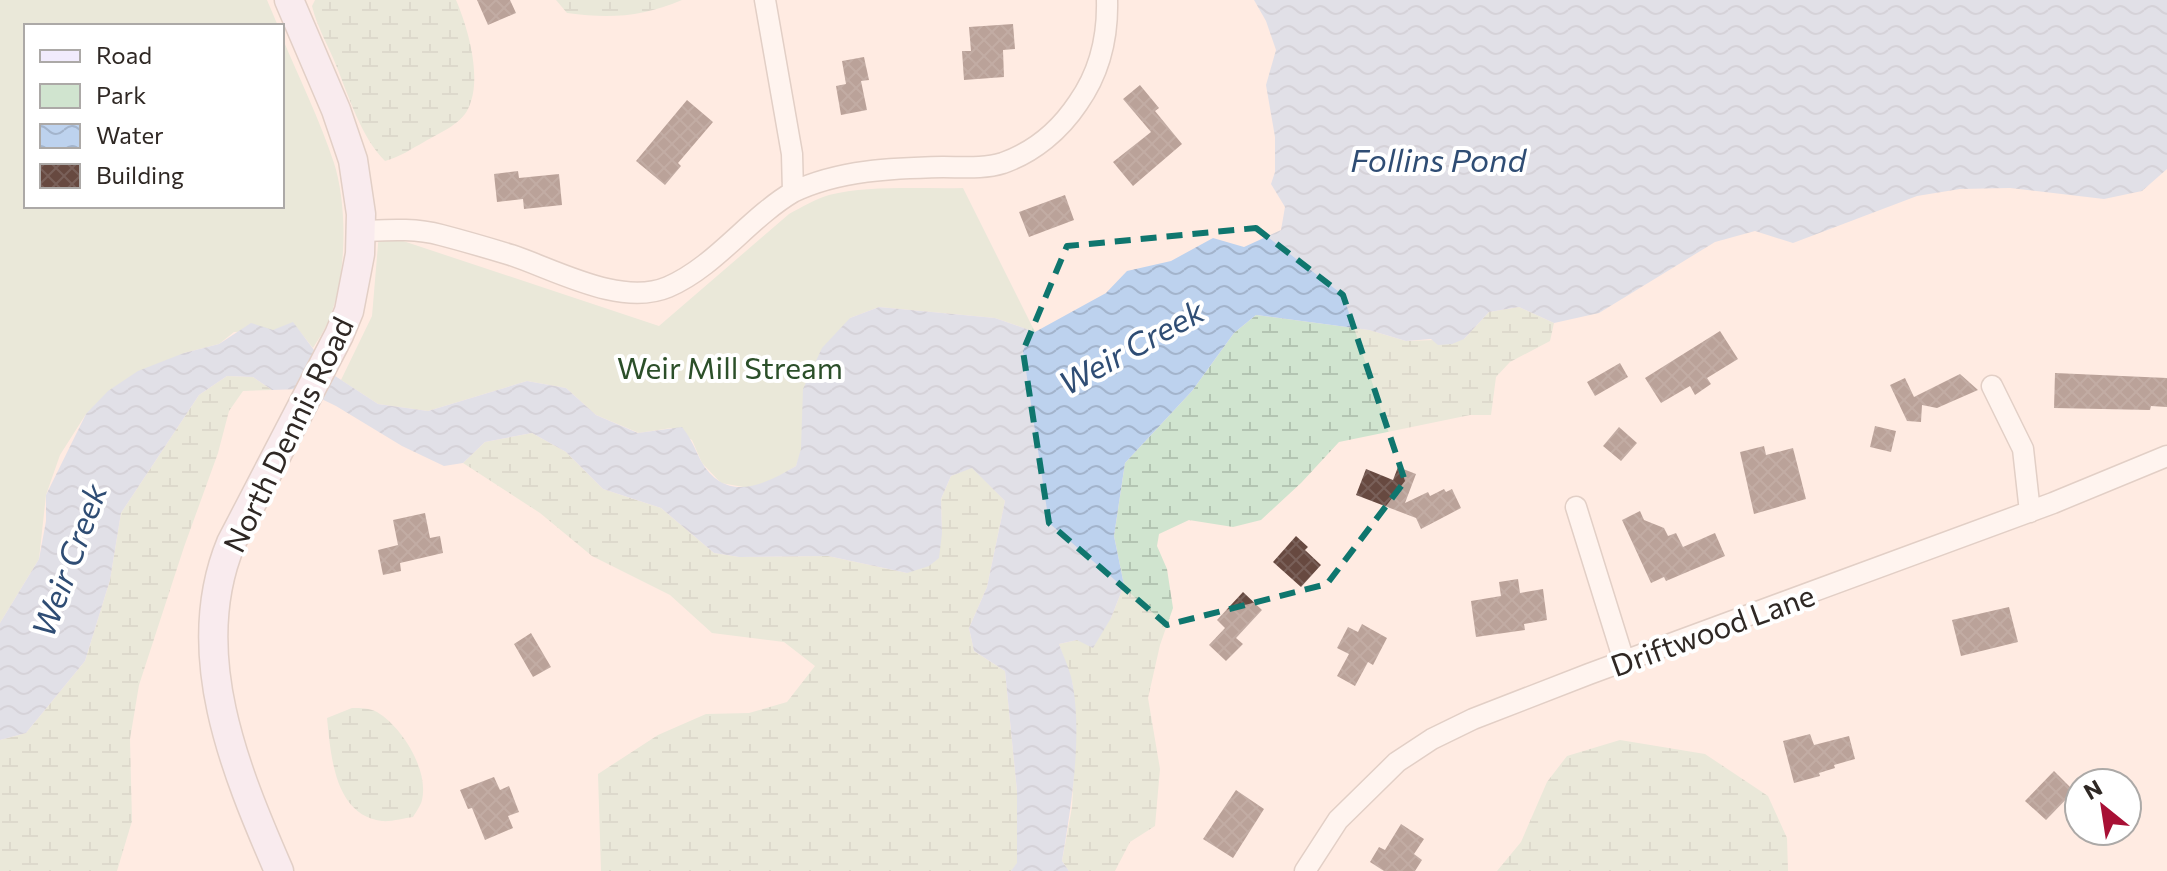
<svg xmlns="http://www.w3.org/2000/svg" width="2167" height="871" font-family="Commissioner,sans-serif">
<style>
.wetland{fill:url(#wetland-marsh)}
.green{fill:#d0e4cf}
.water{fill:url(#water-waves)}
.building{fill:url(#building-cross-hatch)}
.lines{fill:none;stroke-linecap:round;stroke-linejoin:round}
.minor-casing{stroke:#bfada4;stroke-width:23}
.secondary-casing{stroke:#bfada4;stroke-width:31}
.minor{stroke:#fff;stroke-width:20}
.secondary{stroke:#f1ebfc;stroke-width:28}
.marked{fill:none;stroke:#0f766e;stroke-width:6;stroke-dasharray:16 10;stroke-linejoin:round}
.labels{text-anchor:middle;dominant-baseline:central;stroke-width:8;stroke-linejoin:round;paint-order:stroke}
.park-label{font-size:30px;fill:#2b4f29;stroke:#fff}
.street-label{font-size:30px;fill:#2f2824;stroke:#fff}
.water-label{font-size:32px;font-style:italic;fill:#2f4d74;stroke:#fff}
</style>
<defs>
<pattern id="wetland-marsh" width="20" height="14" patternUnits="userSpaceOnUse" patternTransform="scale(2)"><rect width="20" height="14" fill="#d0e4cf"/><path d="M1 5h8M5 5V1M11 12h8M15 12V8" fill="none" stroke="#b3c4b2"/></pattern>
<pattern id="water-waves" width="16" height="10" patternUnits="userSpaceOnUse" patternTransform="scale(2)"><rect width="16" height="10" fill="#bdd2ee"/><path d="M0 5q4-4 8 0t8 0" fill="none" stroke="#a3b4cc"/></pattern>
<pattern id="building-cross-hatch" width="8" height="8" patternUnits="userSpaceOnUse" patternTransform="scale(2)"><rect width="8" height="8" fill="#674940"/><path d="M0 0l8 8M0 8l8-8" fill="none" stroke="#796059"/></pattern>
</defs>
<rect width="100%" height="100%" fill="#ffebe2"/>
<!-- wetland -->
<path class="wetland" d="M 315,0 L 456,0 C 468,28 483,79 468,109 C 460,125 439,133 424,142 C 411,149 400,157 385,161 C 361,137 349,97 336,65 C 328,45 317,27 312,6 Z
M 556,0 L 682,0 C 642,17 610,19 567,13 Z
M 1519,307 L 1554,323 L 1550,341 L 1510,362 L 1496,377 L 1491,415 L 1470,415 L 1339,442 L 1301,483 L 1261,520 L 1233,527 L 1189,520 L 1159,534 L 1157,546 L 1167,569 L 1173,608 L 1160,645 L 1148,698 L 1160,769 L 1155,826 L 1130,842 L 1115,871 L 1069,871 L 1062,861 L 1072,807 L 1075,750 L 1073,685 L 1059,644 L 1077,640 L 1111,618 L 1124,585 L 1114,536 L 1125,463 L 1192,391 L 1234,333 L 1256,315 L 1369,330 L 1406,341 L 1464,339 L 1489,312 Z
M 227,376 L 253,377 L 272,390 L 243,391 L 229,411 L 218,453 L 184,547 L 139,685 L 130,739 L 132,821 L 117,871 L 0,871 L 0,740 L 26,733 L 85,661 L 110,580 L 121,513 L 199,395 Z
M 532,433 L 566,452 L 603,489 L 661,508 L 714,553 L 739,557 L 828,556 L 907,573 L 942,533 L 941,499 L 951,476 L 972,467 L 1005,501 L 987,587 L 969,628 L 974,651 L 1005,671 L 1017,791 L 1017,864 L 1011,871 L 601,871 L 598,774 L 658,735 L 706,714 L 749,713 L 787,702 L 815,666 L 784,642 L 712,633 L 670,595 L 592,556 L 540,513 L 463,463 L 485,442 Z
M 352,708 C 360,708 370,708 377,712 C 402,727 429,770 422,800 C 421,805 416,812 413,817 C 404,818 391,822 382,821 C 334,815 331,755 327,718 Z
M 1620,740 L 1705,754 L 1768,796 L 1787,838 L 1788,871 L 1497,871 L 1521,842 L 1547,782 L 1567,756 Z"/>
<!-- green -->
<path class="green" d="M 0,0 L 267,0 L 278,26 L 26,26 L 26,206 L 282,206 L 282,37 C 299,78 320,120 334,163 C 348,207 347,279 328,322 C 324,331 318,340 313,348 L 293,323 L 274,330 L 234,332 L 219,344 L 184,353 L 86,414 L 60,455 L 46,495 L 39,559 L 0,623 Z
M 963,188 L 1035,332 L 995,318 L 879,307 L 850,318 L 796,466 L 771,481 L 749,488 L 721,483 L 702,463 L 692,440 L 671,428 L 639,433 L 596,415 L 566,388 L 527,381 L 428,411 L 378,404 L 341,380 L 372,316 L 379,233 L 659,326 L 789,214 C 802,207 815,199 829,195 C 869,185 921,189 963,188 Z"/>
<!-- water -->
<path class="water" d="M 1254,0 L 2167,0 L 2167,169 L 2142,191 L 2104,199 L 2010,188 L 1960,189 L 1917,196 L 1793,243 L 1755,231 L 1715,242 L 1599,313 L 1554,323 L 1519,307 L 1489,312 L 1464,339 L 1452,344 L 1438,345 L 1431,339 L 1406,341 L 1369,330 L 1256,315 L 1234,333 L 1192,391 L 1125,463 L 1114,536 L 1124,585 L 1111,618 L 1093,648 L 1077,640 L 1059,644 C 1064,658 1071,672 1073,686 C 1082,740 1071,808 1062,861 L 1069,871 L 1011,871 L 1017,863 L 1017,791 L 1005,671 L 974,651 L 969,628 L 987,587 L 1005,501 L 972,468 L 951,476 L 941,499 L 942,533 L 939,558 L 929,566 L 907,573 L 828,556 L 739,557 L 714,553 L 661,508 L 603,489 L 566,452 L 532,433 L 485,442 L 463,463 L 444,466 L 402,446 L 336,406 L 301,389 L 272,390 L 253,377 L 227,376 L 199,395 L 121,513 L 110,580 L 85,661 L 26,733 L 0,740 L 0,623 L 39,559 L 46,521 L 46,495 L 86,414 L 108,391 L 138,371 L 184,353 L 219,344 L 251,323 L 273,330 L 293,322 L 332,374 L 378,404 L 428,411 L 527,381 L 566,388 L 596,415 L 638,433 L 682,427 C 691,438 695,449 701,461 C 726,504 764,485 796,466 L 801,449 L 803,389 L 822,348 L 850,318 L 879,307 L 995,318 L 1035,332 L 1106,293 L 1127,271 L 1171,261 L 1213,238 L 1244,247 L 1281,230 L 1285,207 L 1271,184 L 1275,172 L 1275,137 L 1266,85 L 1276,50 L 1266,21 Z"/>
<!-- building -->
<path class="building" d="M 477,0 L 510,0 L 516,13 L 488,25 Z
M 1013,24 L 1015,49 L 1003,50 L 1004,77 L 964,80 L 962,51 L 971,51 L 969,27 Z
M 864,57 L 869,80 L 861,81 L 867,110 L 841,115 L 836,86 L 846,84 L 842,61 Z
M 1140,85 L 1159,108 L 1155,111 L 1182,144 L 1133,186 L 1113,162 L 1151,132 L 1123,99 Z
M 687,100 L 713,122 L 678,163 L 681,166 L 665,185 L 636,161 Z
M 518,171 L 519,178 L 559,174 L 562,205 L 524,209 L 523,199 L 497,202 L 494,174 Z
M 1065,195 L 1074,220 L 1029,237 L 1019,212 Z
M 1720,331 L 1738,359 L 1707,378 L 1711,384 L 1695,395 L 1690,386 L 1661,403 L 1645,378 Z
M 1620,363 L 1628,377 L 1595,396 L 1587,382 Z
M 2055,373 L 2167,378 L 2167,407 L 2151,406 L 2150,410 L 2054,408 Z
M 1960,374 L 1978,390 L 1937,408 L 1922,405 L 1921,422 L 1907,421 L 1890,385 L 1905,378 L 1914,397 Z
M 1875,426 L 1896,431 L 1891,452 L 1870,447 Z
M 1619,427 L 1637,443 L 1621,461 L 1603,446 Z
M 1764,446 L 1766,455 L 1793,448 L 1806,499 L 1754,514 L 1740,452 Z
M 1398,467 L 1416,474 L 1405,503 L 1428,492 L 1430,496 L 1444,489 L 1446,492 L 1452,489 L 1461,508 L 1421,529 L 1416,518 L 1356,495 L 1366,469 L 1393,480 Z
M 1640,511 L 1644,520 L 1664,528 L 1668,536 L 1676,533 L 1683,547 L 1715,533 L 1725,556 L 1666,581 L 1664,577 L 1651,583 L 1622,520 Z
M 425,513 L 430,538 L 440,536 L 443,553 L 400,563 L 401,571 L 383,575 L 378,550 L 398,545 L 393,520 Z
M 1296,536 L 1308,547 L 1305,550 L 1321,565 L 1301,587 L 1273,562 Z
M 1518,579 L 1520,593 L 1543,589 L 1547,620 L 1524,624 L 1525,630 L 1476,637 L 1471,601 L 1501,596 L 1499,582 Z
M 1243,592 L 1262,610 L 1236,638 L 1243,644 L 1226,661 L 1209,645 L 1225,628 L 1217,620 Z
M 2009,607 L 2018,642 L 1961,656 L 1952,620 Z
M 1362,624 L 1387,638 L 1373,665 L 1368,662 L 1355,686 L 1337,676 L 1349,654 L 1337,648 L 1348,627 L 1358,632 Z
M 531,633 L 551,667 L 533,677 L 514,644 Z
M 1810,734 L 1814,745 L 1849,736 L 1855,759 L 1834,765 L 1835,768 L 1819,773 L 1820,776 L 1794,783 L 1783,741 Z
M 2054,771 L 2074,791 L 2046,820 L 2025,801 Z
M 494,777 L 500,790 L 509,786 L 519,812 L 508,816 L 513,828 L 485,840 L 472,808 L 468,809 L 460,790 Z
M 1236,790 L 1264,809 L 1233,858 L 1203,839 Z
M 1401,824 L 1424,839 L 1414,854 L 1422,860 L 1415,871 L 1384,871 L 1370,862 L 1379,847 L 1385,850 Z"/>
<g class="lines">
<!-- minor casing -->
<g class="minor-casing">
<path id="minor" d="M 765,0 L 792,154 L 793,192 C 839,170 893,168 943,167 C 963,167 984,169 1003,163 C 1034,152 1060,130 1078,103 C 1100,72 1108,38 1107,0
M 362,231 C 388,230 415,228 441,235 C 464,241 488,248 511,255 C 556,270 621,307 668,287 C 715,267 749,218 793,192
M 1992,386 L 2023,449 L 2030,512
M 1576,507 L 1624,661
M 1305,871 L 1338,820 L 1397,762 L 1432,739 L 1473,719 L 1589,674 L 2053,503 L 2167,456"/>
</g>
<!-- secondary casing -->
<g class="secondary-casing">
<path id="secondary" d="M 279,871 C 235,770 186,652 231,543 L 339,335 L 349,311 L 360,254 L 361,214 L 353,160 L 336,110 L 289,0"/>
</g>
<!-- minor -->
<use href="#minor" class="minor"/>
<!-- secondary -->
<use href="#secondary" class="secondary"/>
</g>
<!-- marked area -->
<path d="M0 0H2167V871H0ZM 1256,228 L 1343,295 L 1405,481 L 1327,584 L 1167,625 L 1049,523 L 1023,351 L 1067,246 Z" fill="#ffebe2" fill-opacity=".55" fill-rule="evenodd"/>
<path class="marked" d="M 1256,228 L 1343,295 L 1405,481 L 1327,584 L 1167,625 L 1049,523 L 1023,351 L 1067,246 Z"/>
<g class="labels">
<!-- park labels -->
<g class="park-label">
<text x="730" y="366">Weir Mill Stream</text>
</g>
<!-- street labels -->
<g class="street-label">
<text transform="translate(287 434) rotate(-64)">North Dennis Road</text>
<text transform="translate(1712 629) rotate(-20)">Driftwood Lane</text>
</g>
<!-- water labels -->
<g class="water-label">
<text x="1438" y="159">Follins Pond</text>
<text transform="translate(1131 346) rotate(-29)">Weir Creek</text>
<text transform="translate(68 560) rotate(-70)">Weir Creek</text>
</g>
</g>
<!-- legend -->
<rect x="24" y="24" width="260" height="184" fill="#ffffff" stroke="#aca9a7" stroke-width="2"/>
<rect x="40" y="50" width="40" height="12" fill="#f1ebfc" stroke="#aca9a7" stroke-width="2"/>
<text x="96" y="64" font-size="24" fill="#2f2824">Road</text>
<rect x="40" y="84" width="40" height="24" fill="#d0e4cf" stroke="#aca9a7" stroke-width="2"/>
<text x="96" y="104" font-size="24" fill="#2f2824">Park</text>
<rect x="40" y="124" width="40" height="24" fill="url(#water-waves)" stroke="#aca9a7" stroke-width="2"/>
<text x="96" y="144" font-size="24" fill="#2f2824">Water</text>
<rect x="40" y="164" width="40" height="24" fill="url(#building-cross-hatch)" stroke="#aca9a7" stroke-width="2"/>
<text x="96" y="184" font-size="24" fill="#2f2824">Building</text>
<!-- north arrow -->
<g transform="translate(2103 807) rotate(330)"><circle r="38" fill="#ffffff" stroke="#aca9a7" stroke-width="2"/>
<path d="M0-6L14 30L0 20L-14 30Z" fill="#a81035"/>
<text y="-12" font-size="22" font-weight="bold" text-anchor="middle" fill="#2f2824">N</text>
</g>
</svg>
